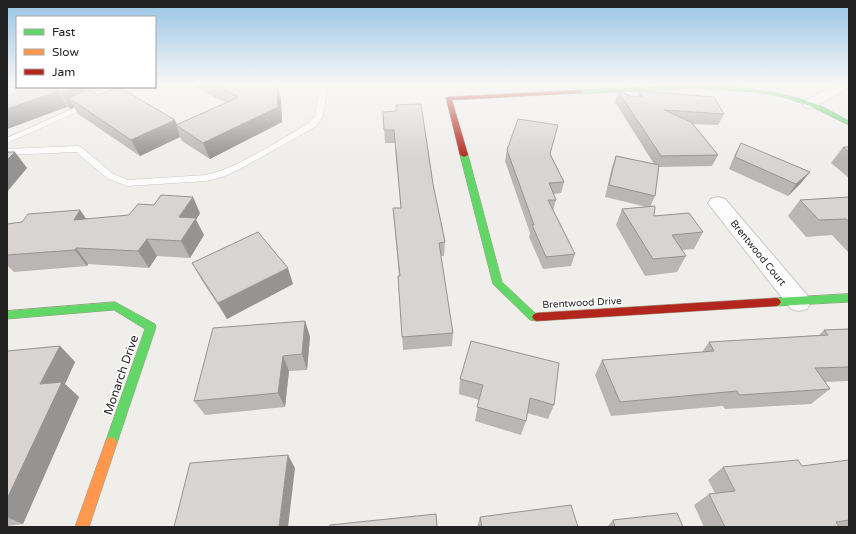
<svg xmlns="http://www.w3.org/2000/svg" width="856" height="534" font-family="'Varela Round',sans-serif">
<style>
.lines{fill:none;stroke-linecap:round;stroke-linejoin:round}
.lane-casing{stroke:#c9c8c7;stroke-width:1}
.street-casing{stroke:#c9c8c7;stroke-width:2}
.fast-casing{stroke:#999a82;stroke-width:1}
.slow-casing{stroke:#999a82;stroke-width:1}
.jam-casing{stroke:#999a82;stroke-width:1}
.lane{fill:#fdfcfc;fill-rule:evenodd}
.street{fill:#fdfcfc;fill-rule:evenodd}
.fast{fill:#63d668;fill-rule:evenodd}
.slow{fill:#ff974d;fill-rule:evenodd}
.jam{fill:#b3261e;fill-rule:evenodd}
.wall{fill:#b9b6b5}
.shaded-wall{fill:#969493}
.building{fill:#d7d4d2;stroke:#969493}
.labels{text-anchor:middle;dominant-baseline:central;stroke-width:3;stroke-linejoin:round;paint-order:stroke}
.street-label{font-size:10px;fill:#222;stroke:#fff}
.near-street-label{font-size:12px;fill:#222;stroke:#fff}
</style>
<rect width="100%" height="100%" fill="#f0eeeb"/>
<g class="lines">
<!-- lane casing -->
<g class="lane-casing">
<path id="lane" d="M 320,84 L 328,84 L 323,116 L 315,127 L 240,169 L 222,177 L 206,181 L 127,186 L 107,178 L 76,152 L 7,155 L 7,149 L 78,146 L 81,147 L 113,174 L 128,180 L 206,175 C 238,168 279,140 309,123 L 315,116 Z
M 124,87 L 134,87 L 113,98 L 110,98 L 106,96 Z
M 86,103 L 89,103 L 93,105 L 7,143 L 7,138 Z"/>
</g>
<!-- street casing -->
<g class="street-casing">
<path id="street" d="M 834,84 L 849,84 L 849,87 L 815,107 L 810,108 L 805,107 L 803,104 L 805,101 Z
M 718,197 L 725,199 L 807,295 L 811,302 L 807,309 L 799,311 L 791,309 L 711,207 L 708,203 L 711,199 Z"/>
</g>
<!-- fast casing -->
<g class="fast-casing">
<path id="fast" d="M 696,85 C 736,86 775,90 813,103 C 825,107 837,115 849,121 L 849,125 L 808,105 L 782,97 L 755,92 L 696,88 L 580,94 L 577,92 L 580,90 Z
M 464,153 L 468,155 L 502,282 L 535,313 L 540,314 L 542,317 L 540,320 L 537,321 L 530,320 L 493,284 L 460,155 Z
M 849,294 L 849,302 L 776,306 L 773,305 L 771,302 L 773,299 L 776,298 Z
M 115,302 L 155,324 L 156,327 L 117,443 L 115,447 L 111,449 L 107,447 L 105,443 L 145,329 L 114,310 L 7,319 L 7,311 Z"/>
</g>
<!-- slow casing -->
<g class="slow-casing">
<path id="slow" d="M 111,437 L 115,439 L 117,443 L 89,527 L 75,527 L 105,443 L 107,439 Z"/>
</g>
<!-- jam casing -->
<g class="jam-casing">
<path id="jam" d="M 580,90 L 583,92 L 582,93 L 452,100 L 468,155 L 464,157 L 460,155 L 446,98 L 447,97 Z
M 776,298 L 779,299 L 781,302 L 779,305 L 776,306 L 537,321 L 534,320 L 532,317 L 534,314 L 537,313 Z"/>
</g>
<!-- lane -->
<use href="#lane" class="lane"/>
<!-- street -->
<use href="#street" class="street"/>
<!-- fast -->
<use href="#fast" class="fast"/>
<!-- slow -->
<use href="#slow" class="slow"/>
<!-- jam -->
<use href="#jam" class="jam"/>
</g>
<!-- wall -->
<path class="wall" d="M 190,84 L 275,84 L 277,85 L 281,100 L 282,122 L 210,159 L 182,141 L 180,137 L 140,156 L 78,114 L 74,107 L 71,109 L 67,107 L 7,129 L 7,88 L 86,91 L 175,120 L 177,125 L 226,103 Z
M 618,91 L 632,97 L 638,96 L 639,91 L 724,114 L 718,125 L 693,124 L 718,155 L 712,166 L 659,167 L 655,196 L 650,207 L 654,216 L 703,232 L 694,249 L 682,250 L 686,256 L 677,272 L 645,276 L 616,225 L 622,209 L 647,207 L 605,197 L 612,167 L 616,156 L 654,164 L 615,102 Z
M 383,112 L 433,184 L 445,242 L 444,256 L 441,256 L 453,333 L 452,346 L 403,350 L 398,276 L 399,276 L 393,208 L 401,208 L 395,143 L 385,143 Z
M 741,143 L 810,172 L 801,183 L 788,196 L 729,169 L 735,154 Z
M 843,147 L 849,147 L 849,178 L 831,163 Z
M 507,150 L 551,155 L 564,182 L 561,193 L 554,194 L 556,200 L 553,211 L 575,254 L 571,266 L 543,269 L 529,237 L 530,233 L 505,161 Z
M 849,197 L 849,253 L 832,235 L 806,237 L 788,216 L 800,200 Z
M 154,205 L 200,213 L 196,220 L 204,235 L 190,258 L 157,256 L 149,268 L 88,264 L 87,266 L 14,272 L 7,265 L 7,224 L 22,222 L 80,210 L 86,219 L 129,215 Z
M 192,263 L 293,284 L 227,319 L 201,279 Z
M 305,321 L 310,337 L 307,370 L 289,371 L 285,407 L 205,415 L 194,401 Z
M 849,329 L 849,381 L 825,382 L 830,389 L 811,404 L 725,409 L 723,406 L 611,416 L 595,375 L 602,360 L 702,352 L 709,342 L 819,335 L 824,330 Z
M 60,346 L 75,362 L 65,384 L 79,397 L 23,524 L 7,526 L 7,351 Z
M 460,379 L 554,405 L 548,419 L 527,413 L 526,421 L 521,435 L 475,421 L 479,400 L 459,394 Z
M 849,460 L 849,527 L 704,527 L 694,505 L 709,494 L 715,493 L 708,480 L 723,467 L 802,466 Z
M 480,517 L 578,527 L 477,527 Z
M 613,520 L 683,527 L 607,527 Z"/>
<!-- shaded-wall -->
<path class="shaded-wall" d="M 277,85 L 281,100 L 282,122 L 210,159 L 203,143 Z
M 77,87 L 84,87 L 91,100 L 69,98 L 74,107 L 71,109 L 61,93 Z
M 58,91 L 67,107 L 7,129 L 7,109 Z
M 175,120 L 178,127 L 176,125 L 180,137 L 140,156 L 131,140 Z
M 15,152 L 27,168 L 7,192 L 7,160 Z
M 810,172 L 801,183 L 788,196 L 796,184 Z
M 193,197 L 200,213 L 196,220 L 204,235 L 190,258 L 181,241 L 179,217 Z
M 80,210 L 92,227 L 74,220 Z
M 147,239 L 157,256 L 149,268 L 138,251 Z
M 76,248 L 88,264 L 87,266 L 75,250 Z
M 288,268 L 293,284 L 227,319 L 218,303 Z
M 305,321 L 310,337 L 307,370 L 302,354 Z
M 60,346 L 75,362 L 65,384 L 79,397 L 23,524 L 7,517 L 7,499 L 40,384 Z
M 283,356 L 289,371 L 285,407 L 278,393 Z
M 288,455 L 295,468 L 288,527 L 279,527 Z"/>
<!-- building -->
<path class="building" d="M 213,84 L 275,84 L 277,85 L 278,107 L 203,143 L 176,125 L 239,97 Z
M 17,85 L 17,87 L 77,87 L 61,93 L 58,91 L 7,109 L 7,88 Z
M 119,87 L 175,120 L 131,140 L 69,98 L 90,89 L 98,95 Z
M 618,91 L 632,97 L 643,96 L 639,91 L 714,97 L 724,114 L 664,110 L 691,122 L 718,155 L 661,156 Z
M 421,104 L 433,184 L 445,242 L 439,243 L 453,333 L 402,337 L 398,276 L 400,276 L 393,208 L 401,208 L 394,130 L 384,130 L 383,112 L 396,111 L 396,105 Z
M 518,119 L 558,125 L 550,154 L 564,182 L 549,183 L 556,200 L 548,200 L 575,254 L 546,257 L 532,225 L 534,225 L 507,150 Z
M 741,143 L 810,172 L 796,184 L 735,157 Z
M 843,147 L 849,147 L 849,152 Z
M 7,152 L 15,152 L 7,160 Z
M 616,156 L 659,165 L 655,196 L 609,185 Z
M 161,195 L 193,197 L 179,217 L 196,218 L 181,241 L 147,239 L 138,251 L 76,248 L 75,250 L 7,255 L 7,224 L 22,222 L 28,214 L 80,210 L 74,220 L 129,215 L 138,204 L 154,205 Z
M 849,197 L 849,221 L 846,219 L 819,220 L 800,200 Z
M 655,206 L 654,216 L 689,213 L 703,232 L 672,235 L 686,256 L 653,259 L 622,209 Z
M 258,232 L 288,268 L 218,303 L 192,263 Z
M 305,321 L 302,354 L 283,356 L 278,393 L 194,401 L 213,328 Z
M 849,329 L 849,367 L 815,368 L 830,389 L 739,395 L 737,391 L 620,402 L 602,360 L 714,351 L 709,342 L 828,335 L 824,330 Z
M 471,341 L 559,363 L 554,405 L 530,398 L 526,421 L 477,407 L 483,385 L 460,379 Z
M 60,346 L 40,384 L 62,382 L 7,499 L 7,351 Z
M 288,455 L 279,527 L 174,527 L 190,463 Z
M 798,460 L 802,466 L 849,460 L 849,520 L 836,522 L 839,527 L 725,527 L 709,494 L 735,491 L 723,467 Z
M 571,505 L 578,527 L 482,527 L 480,517 Z
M 677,513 L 683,527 L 615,527 L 613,520 Z
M 436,514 L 437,527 L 330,527 L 330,525 Z"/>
<!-- sky -->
<linearGradient id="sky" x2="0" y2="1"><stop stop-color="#97c4e6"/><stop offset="0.53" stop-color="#f8f7f6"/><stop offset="1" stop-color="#f8f7f6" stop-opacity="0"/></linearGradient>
<rect width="856" height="159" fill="url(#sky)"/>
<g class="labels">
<!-- street labels -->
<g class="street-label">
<text transform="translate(758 253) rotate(51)">Brentwood Court</text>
<text transform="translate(582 303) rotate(-3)">Brentwood Drive</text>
</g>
<!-- near-street labels -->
<g class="near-street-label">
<text transform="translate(121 375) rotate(-71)">Monarch Drive</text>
</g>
</g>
<!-- border -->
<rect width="856" height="534" fill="none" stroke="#222222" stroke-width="16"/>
<!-- legend -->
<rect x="16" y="16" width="140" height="72" fill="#ffffff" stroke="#a7a7a7"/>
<rect x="24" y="29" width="20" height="6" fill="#63d668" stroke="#a7a7a7"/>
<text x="52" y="36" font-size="12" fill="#222222">Fast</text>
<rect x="24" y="49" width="20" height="6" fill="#ff974d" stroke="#a7a7a7"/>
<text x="52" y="56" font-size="12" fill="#222222">Slow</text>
<rect x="24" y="69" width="20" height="6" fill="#b3261e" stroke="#a7a7a7"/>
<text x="52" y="76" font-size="12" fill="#222222">Jam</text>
</svg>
